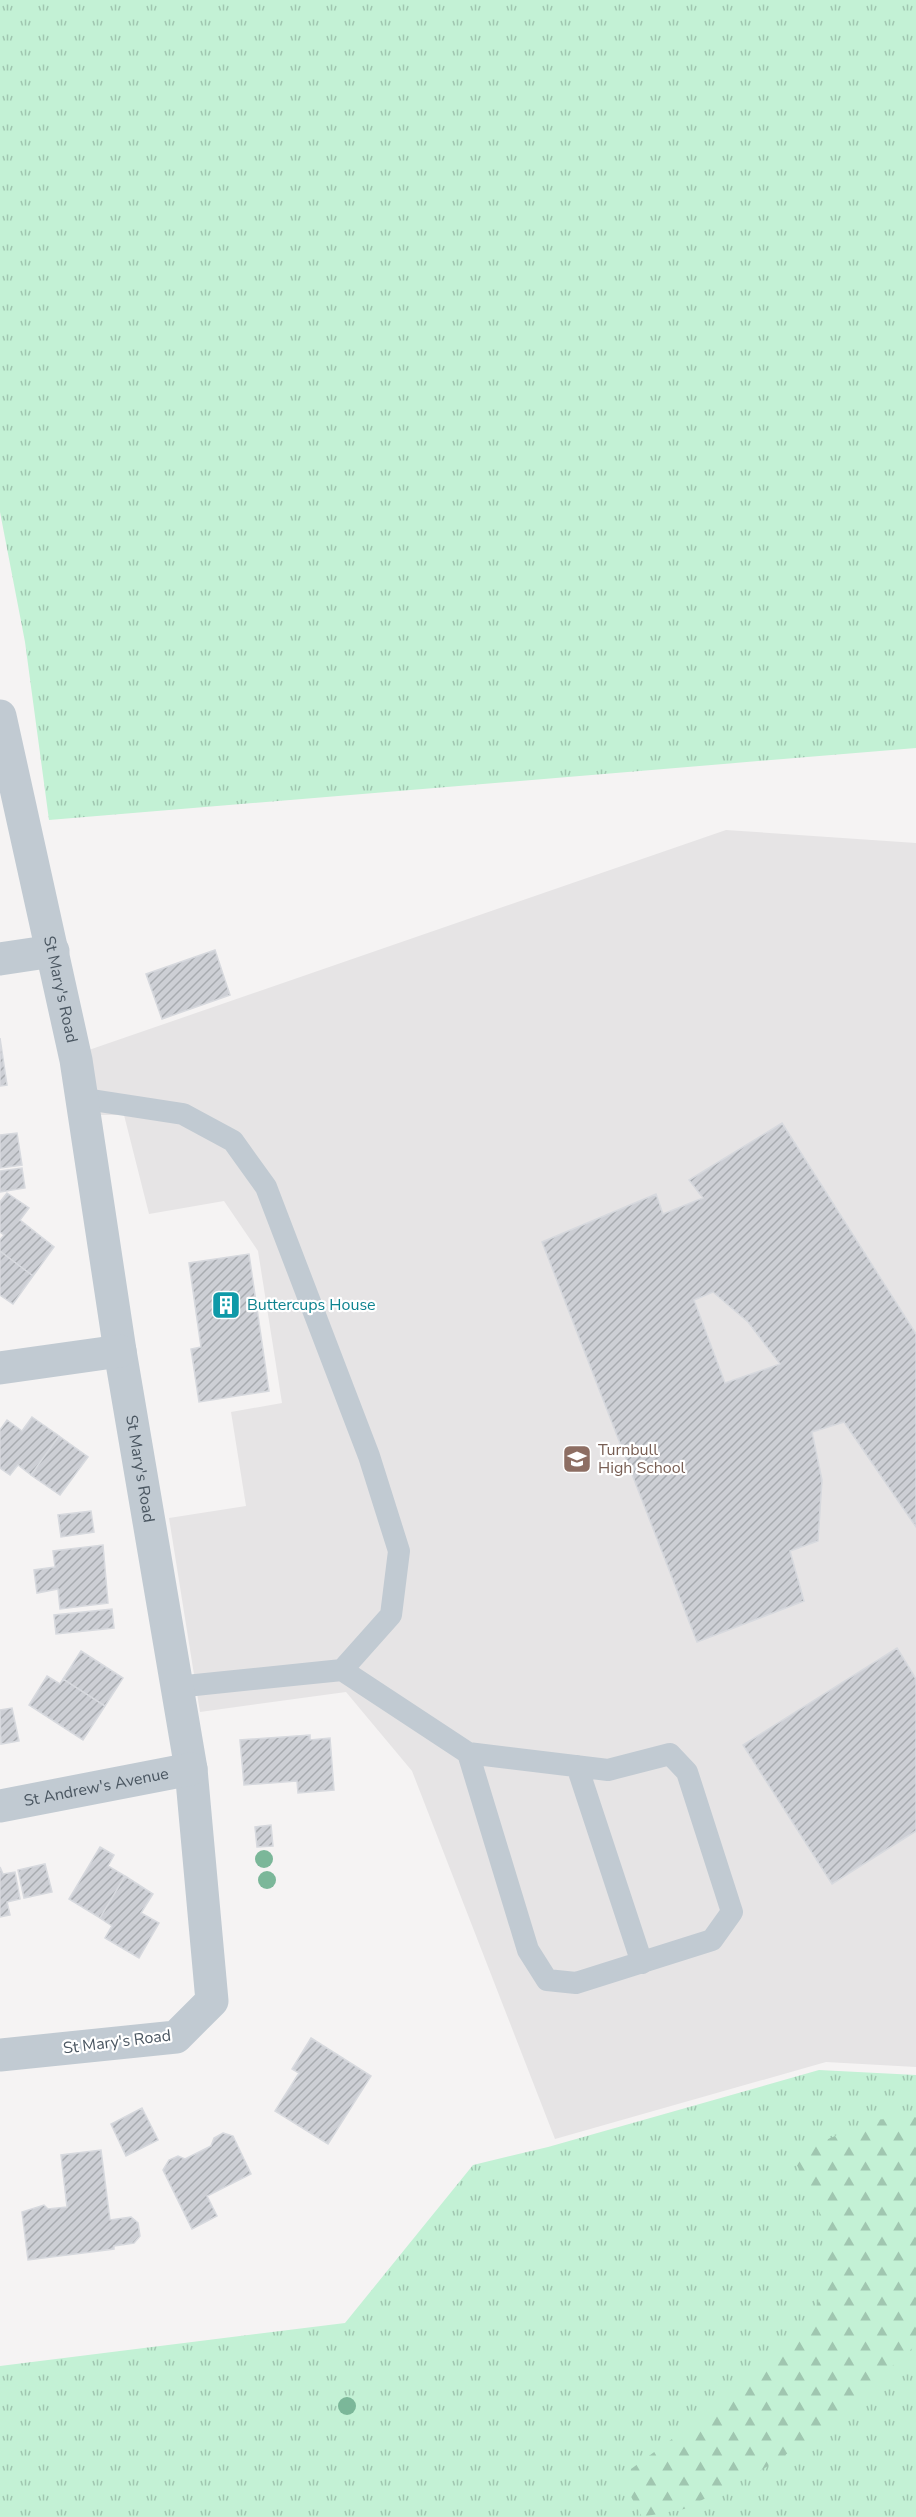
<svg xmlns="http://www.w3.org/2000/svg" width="916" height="2517" font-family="'Nunito Sans',sans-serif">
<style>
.education{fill:#e6e4e5}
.grass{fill:url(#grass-tufts)}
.forest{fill:url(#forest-firs)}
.building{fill:url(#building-hatch);stroke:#d7d9de;stroke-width:1.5;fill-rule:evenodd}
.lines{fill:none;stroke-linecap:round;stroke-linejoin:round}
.lane{stroke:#c1cad2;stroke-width:22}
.street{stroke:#c1cad2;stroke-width:33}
.tree{fill:#7bb799}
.labels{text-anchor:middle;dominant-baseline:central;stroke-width:4.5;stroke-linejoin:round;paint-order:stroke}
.street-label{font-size:16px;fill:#4a5661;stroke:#fff}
.culture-label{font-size:16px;fill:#0d838f;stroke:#fff;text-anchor:start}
.education-label{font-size:16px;fill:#785e54;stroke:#fff;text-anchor:start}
</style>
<defs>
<pattern id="grass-tufts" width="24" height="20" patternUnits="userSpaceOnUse" patternTransform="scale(1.5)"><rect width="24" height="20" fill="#c3f1d5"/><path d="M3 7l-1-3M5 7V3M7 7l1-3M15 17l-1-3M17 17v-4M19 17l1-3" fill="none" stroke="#a0c6b0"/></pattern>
<pattern id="forest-firs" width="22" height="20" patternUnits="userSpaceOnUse" patternTransform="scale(1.5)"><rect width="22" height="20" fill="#c3f1d5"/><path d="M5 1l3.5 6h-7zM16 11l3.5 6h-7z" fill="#a0c6b0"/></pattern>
<pattern id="building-hatch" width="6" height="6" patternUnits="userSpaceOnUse" patternTransform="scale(1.5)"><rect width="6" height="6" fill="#cdcfd5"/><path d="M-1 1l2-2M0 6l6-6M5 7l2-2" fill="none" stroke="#a8abb0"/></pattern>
</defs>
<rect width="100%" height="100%" fill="#f5f3f3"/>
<!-- education -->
<path class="education" d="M 726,830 L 916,843 L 916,2067 L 826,2062 L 555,2139 L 412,1771 L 346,1692 L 200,1712 L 169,1518 L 246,1506 L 231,1412 L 282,1403 L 258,1251 L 224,1201 L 149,1214 L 124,1115 L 97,1115 L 83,1052 Z"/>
<!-- grass -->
<path class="grass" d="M 0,0 L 916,0 L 916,748 L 49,820 L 25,642 L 0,512 Z
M 819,2070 L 916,2075 L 916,2517 L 0,2517 L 0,2366 L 345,2323 L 473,2165 L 548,2147 Z"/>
<!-- forest -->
<path class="forest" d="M 916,2117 L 916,2345 L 880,2377 L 840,2420 L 760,2471 L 684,2509 L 642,2517 L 628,2491 L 631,2469 L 713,2409 L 755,2370 L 800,2339 L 824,2291 L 823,2245 L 818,2202 L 791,2155 L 872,2120 Z"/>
<!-- building -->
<path class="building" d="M 215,950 L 230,995 L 162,1019 L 146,974 Z
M 0,1038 L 7,1085 L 0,1086 Z
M 782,1123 L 916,1334 L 916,1527 L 844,1422 L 812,1432 L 822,1480 L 818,1541 L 790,1551 L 804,1601 L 697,1642 L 542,1242 L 656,1194 L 663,1214 L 703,1198 L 689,1180 ZM 713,1292 L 748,1322 L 780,1364 L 725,1383 L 694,1300 Z
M 17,1133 L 22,1165 L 0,1168 L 0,1135 Z
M 22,1168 L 25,1188 L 0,1192 L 0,1171 Z
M 7,1193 L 29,1208 L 20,1220 L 54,1247 L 33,1276 L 0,1251 L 0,1240 L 4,1235 L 0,1232 L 0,1202 Z
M 0,1251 L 33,1276 L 13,1304 L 0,1295 Z
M 249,1254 L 269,1391 L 199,1402 L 191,1349 L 201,1347 L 189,1263 Z
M 32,1417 L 59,1436 L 31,1475 L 18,1465 L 10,1475 L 0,1468 L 0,1430 L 7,1420 L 22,1431 Z
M 59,1436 L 88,1457 L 60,1495 L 31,1475 Z
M 91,1511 L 94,1532 L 61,1537 L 58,1515 Z
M 103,1545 L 108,1603 L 60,1609 L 58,1589 L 37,1593 L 34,1570 L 55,1567 L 53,1551 Z
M 112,1609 L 114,1628 L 56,1634 L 54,1615 Z
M 897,1648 L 916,1679 L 916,1831 L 832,1884 L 743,1745 Z
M 81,1651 L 123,1678 L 105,1706 L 63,1679 Z
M 47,1676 L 60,1684 L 63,1679 L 105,1706 L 83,1740 L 29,1705 Z
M 12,1708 L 19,1741 L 1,1744 L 0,1710 Z
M 310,1735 L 310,1740 L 330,1738 L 334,1790 L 298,1793 L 297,1781 L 244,1785 L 240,1740 Z
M 271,1825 L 273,1846 L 257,1847 L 255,1827 Z
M 100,1847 L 114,1855 L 108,1866 L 125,1876 L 100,1918 L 69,1899 Z
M 45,1864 L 52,1892 L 24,1898 L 18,1870 Z
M 0,1867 L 3,1874 L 15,1872 L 20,1899 L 7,1902 L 10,1915 L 0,1917 Z
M 125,1876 L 153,1894 L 141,1913 L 159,1923 L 139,1958 L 105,1938 L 112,1926 L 100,1918 Z
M 311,2038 L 371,2076 L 328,2144 L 275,2111 L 299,2073 L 292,2069 Z
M 142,2108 L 158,2140 L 126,2156 L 111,2124 Z
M 223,2133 L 233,2136 L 251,2174 L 207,2196 L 217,2216 L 192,2229 L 163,2170 L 169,2160 L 178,2156 L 185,2159 L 211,2146 L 214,2138 Z
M 101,2150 L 110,2220 L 131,2217 L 138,2223 L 140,2236 L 134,2243 L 114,2246 L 114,2249 L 28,2260 L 22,2212 L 44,2205 L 48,2209 L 67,2207 L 61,2155 Z"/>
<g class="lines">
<!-- lane -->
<path class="lane" d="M 79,1098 L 183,1114 L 233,1141 L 266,1187 L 369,1456 L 399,1551 L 391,1615 L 342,1670
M 176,1687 L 342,1670 L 468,1753 L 608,1770 L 670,1754 L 687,1772 L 732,1912 L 712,1940 L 576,1983 L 547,1980 L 528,1950 L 468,1753
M 577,1766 L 642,1963"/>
<!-- street -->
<g class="street">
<path id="s1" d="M 0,716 L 76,1060 L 120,1351 L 191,1769 L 212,2001 L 176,2037 L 0,2055"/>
<path d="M 0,959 L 53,951"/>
<path d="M 0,1368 L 120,1351"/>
<path id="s2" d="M 0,1806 L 191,1769"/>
</g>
</g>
<!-- trees -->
<g class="tree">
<circle cx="264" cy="1859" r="9"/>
<circle cx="267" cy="1880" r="9"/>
<circle cx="347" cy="2406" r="9"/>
</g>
<!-- icons -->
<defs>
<g id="building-square" transform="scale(1.5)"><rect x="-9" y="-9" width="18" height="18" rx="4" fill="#0f9aa8" stroke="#fff"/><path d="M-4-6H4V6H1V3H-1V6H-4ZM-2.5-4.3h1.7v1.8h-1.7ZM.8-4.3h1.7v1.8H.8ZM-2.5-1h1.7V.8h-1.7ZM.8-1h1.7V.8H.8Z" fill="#fff"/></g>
<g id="school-square" transform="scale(1.5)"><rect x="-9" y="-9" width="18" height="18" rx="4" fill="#8d6e63" stroke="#fff"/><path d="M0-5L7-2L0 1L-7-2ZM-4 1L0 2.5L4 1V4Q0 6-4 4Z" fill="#fff"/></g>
</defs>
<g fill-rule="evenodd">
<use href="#building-square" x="226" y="1305"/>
<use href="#school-square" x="577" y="1459"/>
</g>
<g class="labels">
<!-- street labels -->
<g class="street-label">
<text stroke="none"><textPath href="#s1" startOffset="280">St Mary's Road</textPath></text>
<text stroke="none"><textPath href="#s1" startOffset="766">St Mary's Road</textPath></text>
<text stroke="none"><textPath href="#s2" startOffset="98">St Andrew's Avenue</textPath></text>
<text transform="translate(117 2042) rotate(-7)">St Mary's Road</text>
</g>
<!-- culture labels -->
<g class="culture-label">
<text x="247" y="1305">Buttercups House</text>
</g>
<!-- education labels -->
<g class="education-label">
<text x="598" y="1450">Turnbull<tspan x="598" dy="18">High School</tspan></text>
</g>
</g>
</svg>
